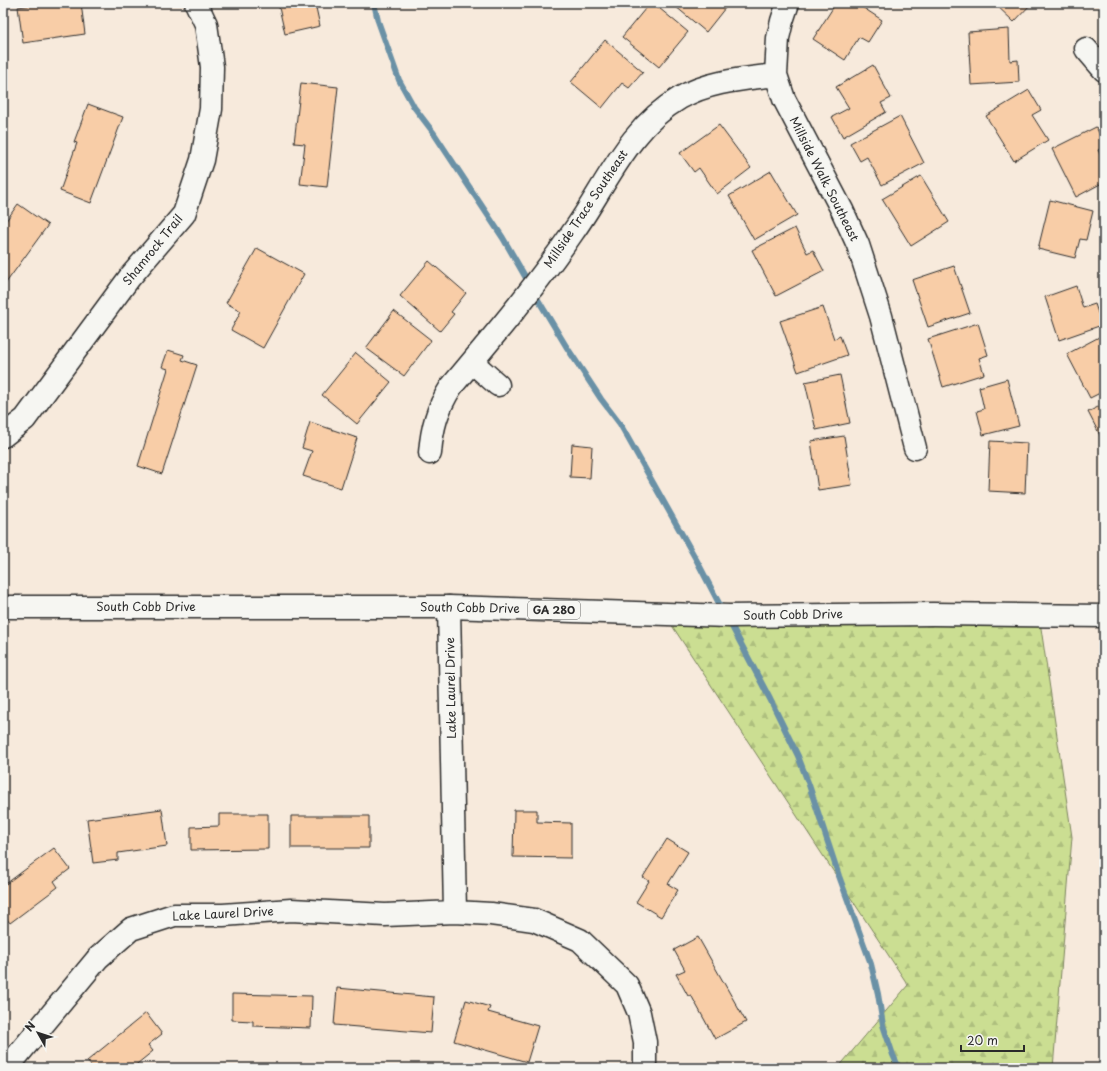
<svg xmlns="http://www.w3.org/2000/svg" width="1107" height="1071" font-family="'Playpen Sans',sans-serif">
<style>
.forest{fill:url(#forest-firs);stroke:#7b845e}
.lines{fill:none;stroke-linecap:round;stroke-linejoin:round}
.stream{stroke:#6b91a6;stroke-width:6}
.building{fill:#f8cda7;stroke:#2b2b2b}
.minor-casing{stroke:#2b2b2b;stroke-width:25}
.major-casing{stroke:#2b2b2b;stroke-width:25}
.minor{stroke:#f6f6f2;stroke-width:22}
.major{stroke:#f6f6f2;stroke-width:22}
.labels{text-anchor:middle;stroke-width:3.5;stroke-linejoin:round;paint-order:stroke}
.shield{fill:#f6f6f2;stroke:#686867;stroke-width:1}
.shield-label{font-size:11px;font-weight:bold;fill:#2b2b2b}
.street-label{font-size:12px;fill:#2b2b2b;stroke:#f6f6f2}
</style>
<defs>
<pattern id="forest-firs" width="22" height="20" patternUnits="userSpaceOnUse"><rect width="22" height="20" fill="#cbde92"/><path d="M5 1l3.5 6h-7zM16 11l3.5 6h-7z" fill="#aebf7e"/></pattern>
</defs>
<rect width="100%" height="100%" fill="#f7eadc"/>
<filter id="ink" filterUnits="userSpaceOnUse"><feTurbulence type="fractalNoise" baseFrequency=".025" numOctaves="2"/><feDisplacementMap in="SourceGraphic" scale="8" xChannelSelector="R" yChannelSelector="G"/><feConvolveMatrix kernelMatrix="1 2 1 2 8 2 1 2 1" color-interpolation-filters="sRGB"/></filter>
<g filter="url(#ink)">
<path class="forest" d="M1038,608L1072,837L1053,1068H838L908,985L667,618Z"/>
<g class="lines">
<path class="stream" d="M374,3L378,21L399,80L414,107L433,132L503,238L530,285
M534,293L566,346L601,399L620,424L697,561L723,611
M729,621L770,699L798,756L809,785L839,876L871,964L878,994L883,1025L893,1055L899,1068"/>
</g>
<path class="building" d="M48,3H81L85,34L23,43L18,7Z
M278,3H315L320,26L285,34Z
M650,3H653L688,32L659,67L622,37Z
M678,3H729L706,32L675,6Z
M836,3H856L882,20L868,42L859,37L845,60L813,39Z
M994,3H1032L1014,22Z
M1009,29L1010,61L1018,60L1019,82L971,85L968,32Z
M605,40L643,72L629,88L622,83L602,108L571,82Z
M873,65L891,98L881,103L886,112L843,137L832,117L849,108L836,87Z
M301,83L338,87L327,187L300,184L305,144L294,143Z
M1029,90L1041,110L1032,115L1048,140L1014,161L986,116Z
M88,104L123,117L91,203L60,191L77,143L74,142Z
M900,116L924,163L882,185L867,157L860,161L850,143Z
M719,125L751,168L717,194L699,168L694,172L680,153Z
M1096,127L1104,143V147L1098,150L1104,162V182L1076,197L1052,149Z
M771,171L797,215L754,240L729,196Z
M921,176L949,222L911,246L882,199Z
M1050,200L1093,211L1086,240L1080,239L1075,258L1038,249Z
M18,204L48,225L3,287V225Z
M795,228L807,253L813,250L824,271L776,296L752,250Z
M257,248L304,274L263,348L231,330L241,311L226,303Z
M429,261L466,293L451,312L454,314L440,331L400,296Z
M954,266L970,313L928,327L912,280Z
M1076,286L1083,308L1095,304L1102,325L1059,340L1045,297Z
M823,307L834,339L840,336L847,355L798,372L780,321Z
M394,311L431,340L404,376L366,348Z
M978,323L988,355L979,358L984,374L943,387L928,339Z
M1101,336L1104,343V391L1090,398L1067,354Z
M168,350L184,355L182,360L197,365L162,474L138,466L168,369L162,367Z
M356,353L391,382L357,424L322,395Z
M840,375L850,423L816,430L805,382Z
M1007,379L1019,426L983,435L977,411L984,409L979,387Z
M1104,404V443L1088,412Z
M310,422L357,438L341,488L303,476L312,451L302,448Z
M844,436L852,485L818,490L811,441Z
M990,441L1027,443L1025,493L988,491Z
M572,444L592,446L590,478L570,477Z
M162,809L167,846L118,853V860L93,863L87,819Z
M514,810H537V822L571,823V858L513,857Z
M219,814H268V849L191,850V827L219,826Z
M291,816H369V848H291Z
M667,839L688,852L668,884L678,890L661,917L636,902L649,881L643,877Z
M54,848L70,869L54,881L58,887L10,923L3,914V886Z
M698,937L746,1022L715,1039L691,995L688,996L676,974L685,970L674,950Z
M337,988L434,997L431,1033L334,1025Z
M232,994L312,996L311,1028L253,1026V1021L232,1020Z
M466,1000L490,1007L488,1012L538,1026L527,1062L454,1041Z
M146,1013L162,1034L148,1045L153,1051L132,1068H93L87,1061Z"/>
<g class="lines">
<defs>
<path id="minor" d="M788,3L782,21L778,38L776,75L784,99L842,210L858,245L881,316L915,448
M1086,49L1104,70
M472,362L498,385
M3,436L25,419L130,277L184,214L202,160L211,109L212,67L206,24L196,3
M430,453C432,428 437,409 451,387C493,337 536,286 573,232C606,186 628,128 680,98C709,81 744,79 776,75
M449,607L455,912
M7,1068L98,958L131,929L174,915H223L291,910L385,915L455,912L491,914L534,920L580,940L627,985L639,1013L645,1042V1068"/>
<path id="major" d="M3,607H449L729,616L933,614L1104,616"/>
</defs>
<use href="#minor" class="minor-casing"/>
<use href="#major" class="major-casing"/>
<use href="#minor" class="minor"/>
<use href="#major" class="major"/>
</g>
</g>
<g class="labels">
<rect class="shield" x="528" y="601" width="52" height="18" rx="3"/>
<g class="shield-label">
<text x="554" y="614">GA 280</text>
</g>
<g class="street-label">
<text transform="translate(824 179) rotate(63)" y="4">Millside Walk Southeast</text>
<text transform="translate(586 209) rotate(-56)" y="4">Millside Trace Southeast</text>
<text transform="translate(153 250) rotate(-51)" y="4">Shamrock Trail</text>
<text x="146" y="611">South Cobb Drive</text>
<text transform="translate(470 608) rotate(1)" y="4">South Cobb Drive</text>
<text transform="translate(793 615) rotate(-1)" y="4">South Cobb Drive</text>
<text transform="translate(451 688) rotate(-91)" y="4">Lake Laurel Drive</text>
<text transform="translate(223 914) rotate(-3)" y="4">Lake Laurel Drive</text>
</g>
</g>
<rect width="1107" height="1071" fill="none" stroke="#f6f6f2" stroke-width="16"/>
<rect x="8" y="8" width="1091" height="1055" fill="none" stroke="#2b2b2b" stroke-width="1.5" filter="url(#ink)"/>
<g transform="translate(38 1033) rotate(309)" stroke="#f6f6f2" stroke-width="3" paint-order="stroke">
<path d="M0-3L7 15L0 10L-7 15Z" fill="#2b2b2b"/>
<text y="-6" font-size="11" font-weight="bold" text-anchor="middle" fill="#2b2b2b">N</text>
</g>
<path d="M961 1045v6h63v-6" fill="none" stroke="#2b2b2b" stroke-width="2"/>
<text x="967" y="1045" font-size="12" fill="#2b2b2b" stroke="#f6f6f2" stroke-width="3" paint-order="stroke">20 m</text>
</svg>
